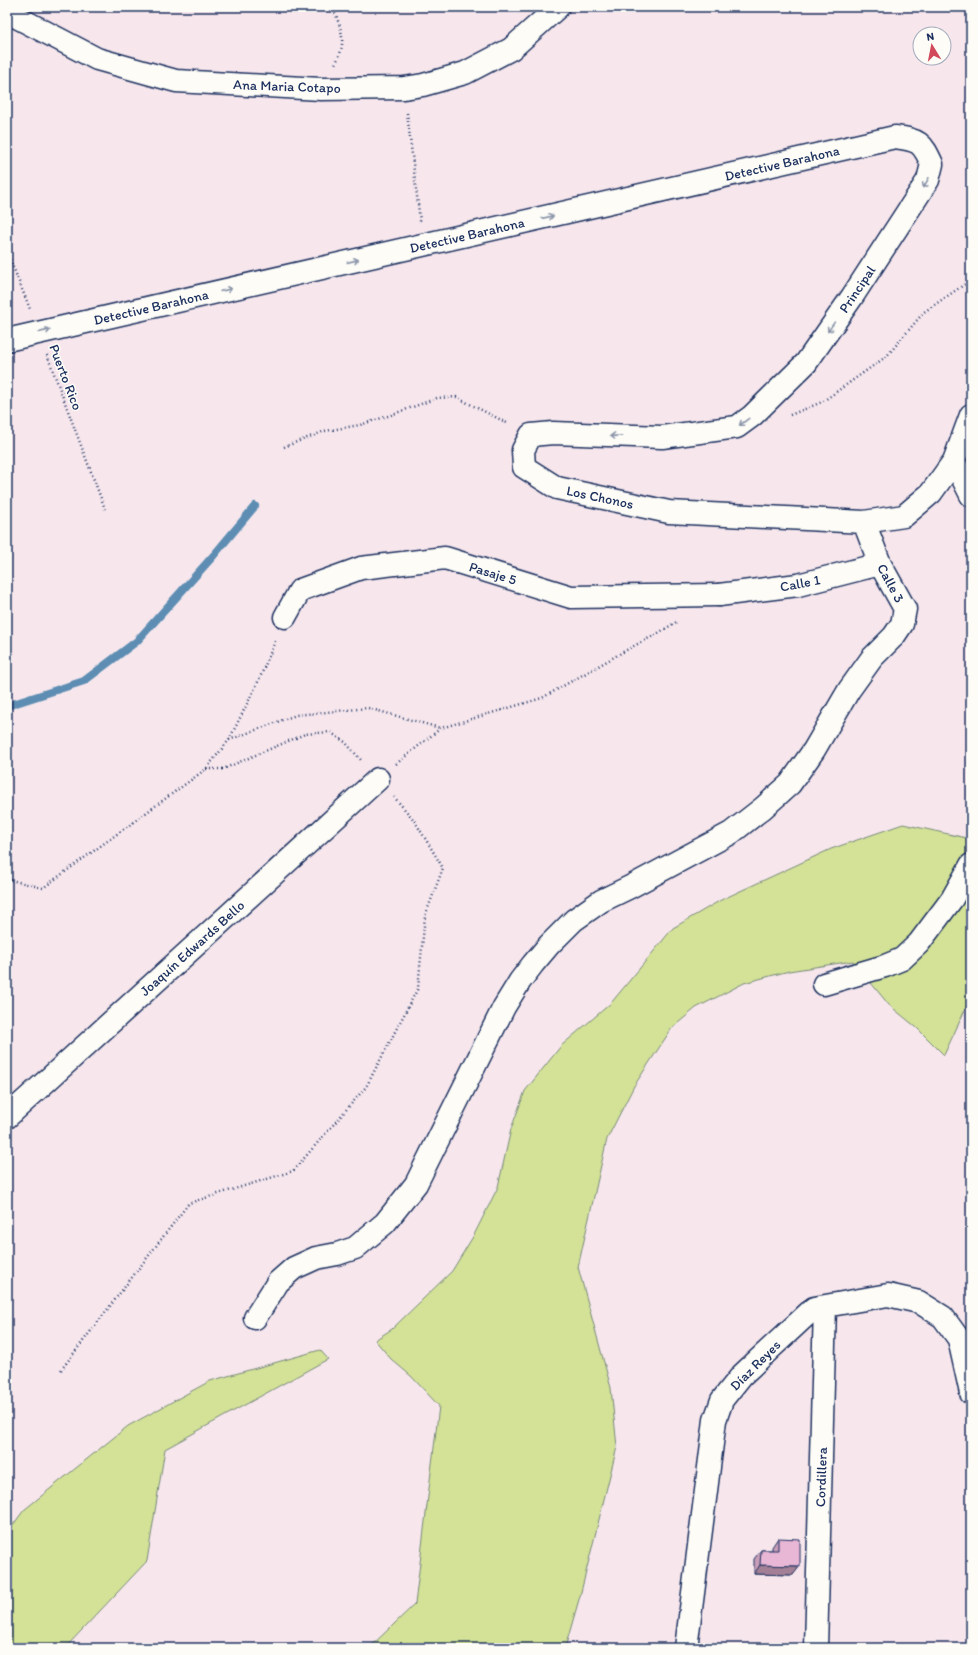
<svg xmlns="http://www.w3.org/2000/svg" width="978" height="1655" font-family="Itim,sans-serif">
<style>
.green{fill:#d3e296;stroke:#77887a}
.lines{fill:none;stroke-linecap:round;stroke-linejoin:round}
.stream{stroke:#5d8db2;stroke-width:8}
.pedestrian-casing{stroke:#1b2f5e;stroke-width:25}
.minor-casing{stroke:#1b2f5e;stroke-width:25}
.path{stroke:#1b2f5e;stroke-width:2.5;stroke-dasharray:1 3;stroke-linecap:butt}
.pedestrian{stroke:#fdfcf7;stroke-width:22}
.minor{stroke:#fdfcf7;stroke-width:22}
.wall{fill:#c89db8;stroke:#1b2f5e}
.shaded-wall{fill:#a38096;stroke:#1b2f5e}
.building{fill:#e9b7d6;stroke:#1b2f5e}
.oneway{stroke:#8c96aa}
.labels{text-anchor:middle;stroke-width:3;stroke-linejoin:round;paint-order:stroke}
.street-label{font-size:14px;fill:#1b2f5e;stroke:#fdfcf7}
</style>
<rect width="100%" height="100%" fill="#f7e7ed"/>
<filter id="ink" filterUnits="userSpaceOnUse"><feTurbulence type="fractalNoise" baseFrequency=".025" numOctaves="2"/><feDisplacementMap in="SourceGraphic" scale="8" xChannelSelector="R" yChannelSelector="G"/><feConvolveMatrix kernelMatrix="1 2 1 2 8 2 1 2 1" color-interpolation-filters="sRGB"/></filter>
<g filter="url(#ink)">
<path class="green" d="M903,824L971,839V997L944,1055L916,1027L889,1005L853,961L789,971L744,983L696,1008L672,1028L634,1086L607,1139L578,1267L611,1388L617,1447L580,1596L565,1648H369L415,1604L439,1406L411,1376L391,1359L375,1340L392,1329L452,1271L474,1235L498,1187L511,1129L525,1091L561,1046L611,1003L673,928L721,900L831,849Z
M320,1350L328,1359L165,1449L147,1561L65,1648H7V1533L24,1510L128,1426L210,1381Z"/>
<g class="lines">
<path class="stream" d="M7,706L84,681L137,641L214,555L255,506"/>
<defs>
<path id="pedestrian" d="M285,617L300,590L361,568L445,558L571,597L719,595"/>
<path id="minor" d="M7,12L97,59L176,81L321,89L404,88L423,85L465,73L511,49L558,7
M7,340L895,137C919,140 922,142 932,164L928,180L852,297L806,363L752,416L737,427L662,437L553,433L531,435L523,450L524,467L557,488L669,512L864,522L904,516L931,493L954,461L971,415
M954,461L971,495
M719,595L798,585L880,564
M824,984L885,966L902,959L919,943L952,899L971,865
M7,1117L378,779
M255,1318L278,1282L294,1268L316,1258L337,1254L355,1248L385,1223L416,1184L504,1007L520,981L533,964L549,945L574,920L601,901L630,887L731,833L763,808L790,784L814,750L849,690L872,658L894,636L902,624L905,609L880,564L864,522
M686,1648L715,1420L722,1400L742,1375L814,1308L888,1295L919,1302L943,1317L959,1339L971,1393
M816,1648L825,1306"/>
</defs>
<use href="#pedestrian" class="pedestrian-casing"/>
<use href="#minor" class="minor-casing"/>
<path class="path" d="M330,7C335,10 336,15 338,21C344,37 344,49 335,64
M407,113L420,221
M7,252L30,309
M47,355L105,509
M790,415L822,402L887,356L924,312L971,280
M284,447L325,431L360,425L391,415L437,398L456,397L509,424
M229,740L296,715L368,708L440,728
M396,764L441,728L542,698L630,648L655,635L678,621
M206,769H223L305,734L330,732L345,742L361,760
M7,879L43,888L206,769L229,740L259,680L276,639
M61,1370L189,1203L293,1171L366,1087L418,988L425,916L443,868L414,820L394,797"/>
<use href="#pedestrian" class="pedestrian"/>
<use href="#minor" class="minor"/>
</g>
<path class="wall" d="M778,1538L793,1575L754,1574V1559L761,1550H772V1547Z"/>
<path class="shaded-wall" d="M760,1565L800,1566L793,1575L754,1574Z"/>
<path class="building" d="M778,1538L800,1539V1566L760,1565L761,1550H778Z"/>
<defs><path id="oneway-shaft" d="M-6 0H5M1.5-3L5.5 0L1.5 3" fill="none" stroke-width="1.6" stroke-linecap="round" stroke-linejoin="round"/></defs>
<g class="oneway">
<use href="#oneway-shaft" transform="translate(926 183) rotate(119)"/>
<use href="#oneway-shaft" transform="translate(548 217) rotate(-13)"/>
<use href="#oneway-shaft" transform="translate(353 261) rotate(-13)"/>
<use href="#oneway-shaft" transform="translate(226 290) rotate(-13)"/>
<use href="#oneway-shaft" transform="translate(831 327) rotate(125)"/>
<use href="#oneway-shaft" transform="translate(45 331) rotate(-13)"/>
<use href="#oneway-shaft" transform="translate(744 422) rotate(143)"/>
<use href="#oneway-shaft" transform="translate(616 436) rotate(-178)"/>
</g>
</g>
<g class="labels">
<g class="street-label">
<text transform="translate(287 86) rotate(2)" y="5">Ana Maria Cotapo</text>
<text transform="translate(782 163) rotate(-13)" y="5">Detective Barahona</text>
<text transform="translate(467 235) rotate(-13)" y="5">Detective Barahona</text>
<text transform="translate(857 289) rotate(-56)" y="5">Principal</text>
<text transform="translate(151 307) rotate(-13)" y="5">Detective Barahona</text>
<text transform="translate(66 377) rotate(69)" y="5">Puerto Rico</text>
<text transform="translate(600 497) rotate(12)" y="5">Los Chonos</text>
<text transform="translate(493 573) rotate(17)" y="5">Pasaje 5</text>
<text transform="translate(800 583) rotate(-11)" y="5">Calle 1</text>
<text transform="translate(891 583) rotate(62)" y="5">Calle 3</text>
<text transform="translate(192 948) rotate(-42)" y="5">Joaquín Edwards Bello</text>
<text transform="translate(755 1365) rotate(-45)" y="5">Díaz Reyes</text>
<text transform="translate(821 1477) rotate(-88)" y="5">Cordillera</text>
</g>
</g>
<rect width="978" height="1655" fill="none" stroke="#fdfcf7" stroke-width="24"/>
<rect x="12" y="12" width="954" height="1631" fill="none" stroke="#1b2f5e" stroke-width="1.5" filter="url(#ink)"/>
<g transform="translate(932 46) rotate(350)"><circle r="19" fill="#fdfcf7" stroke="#a3aaba"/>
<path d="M0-3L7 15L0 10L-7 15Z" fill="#d1495b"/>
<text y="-6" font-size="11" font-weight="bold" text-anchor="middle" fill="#1b2f5e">N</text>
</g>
</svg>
